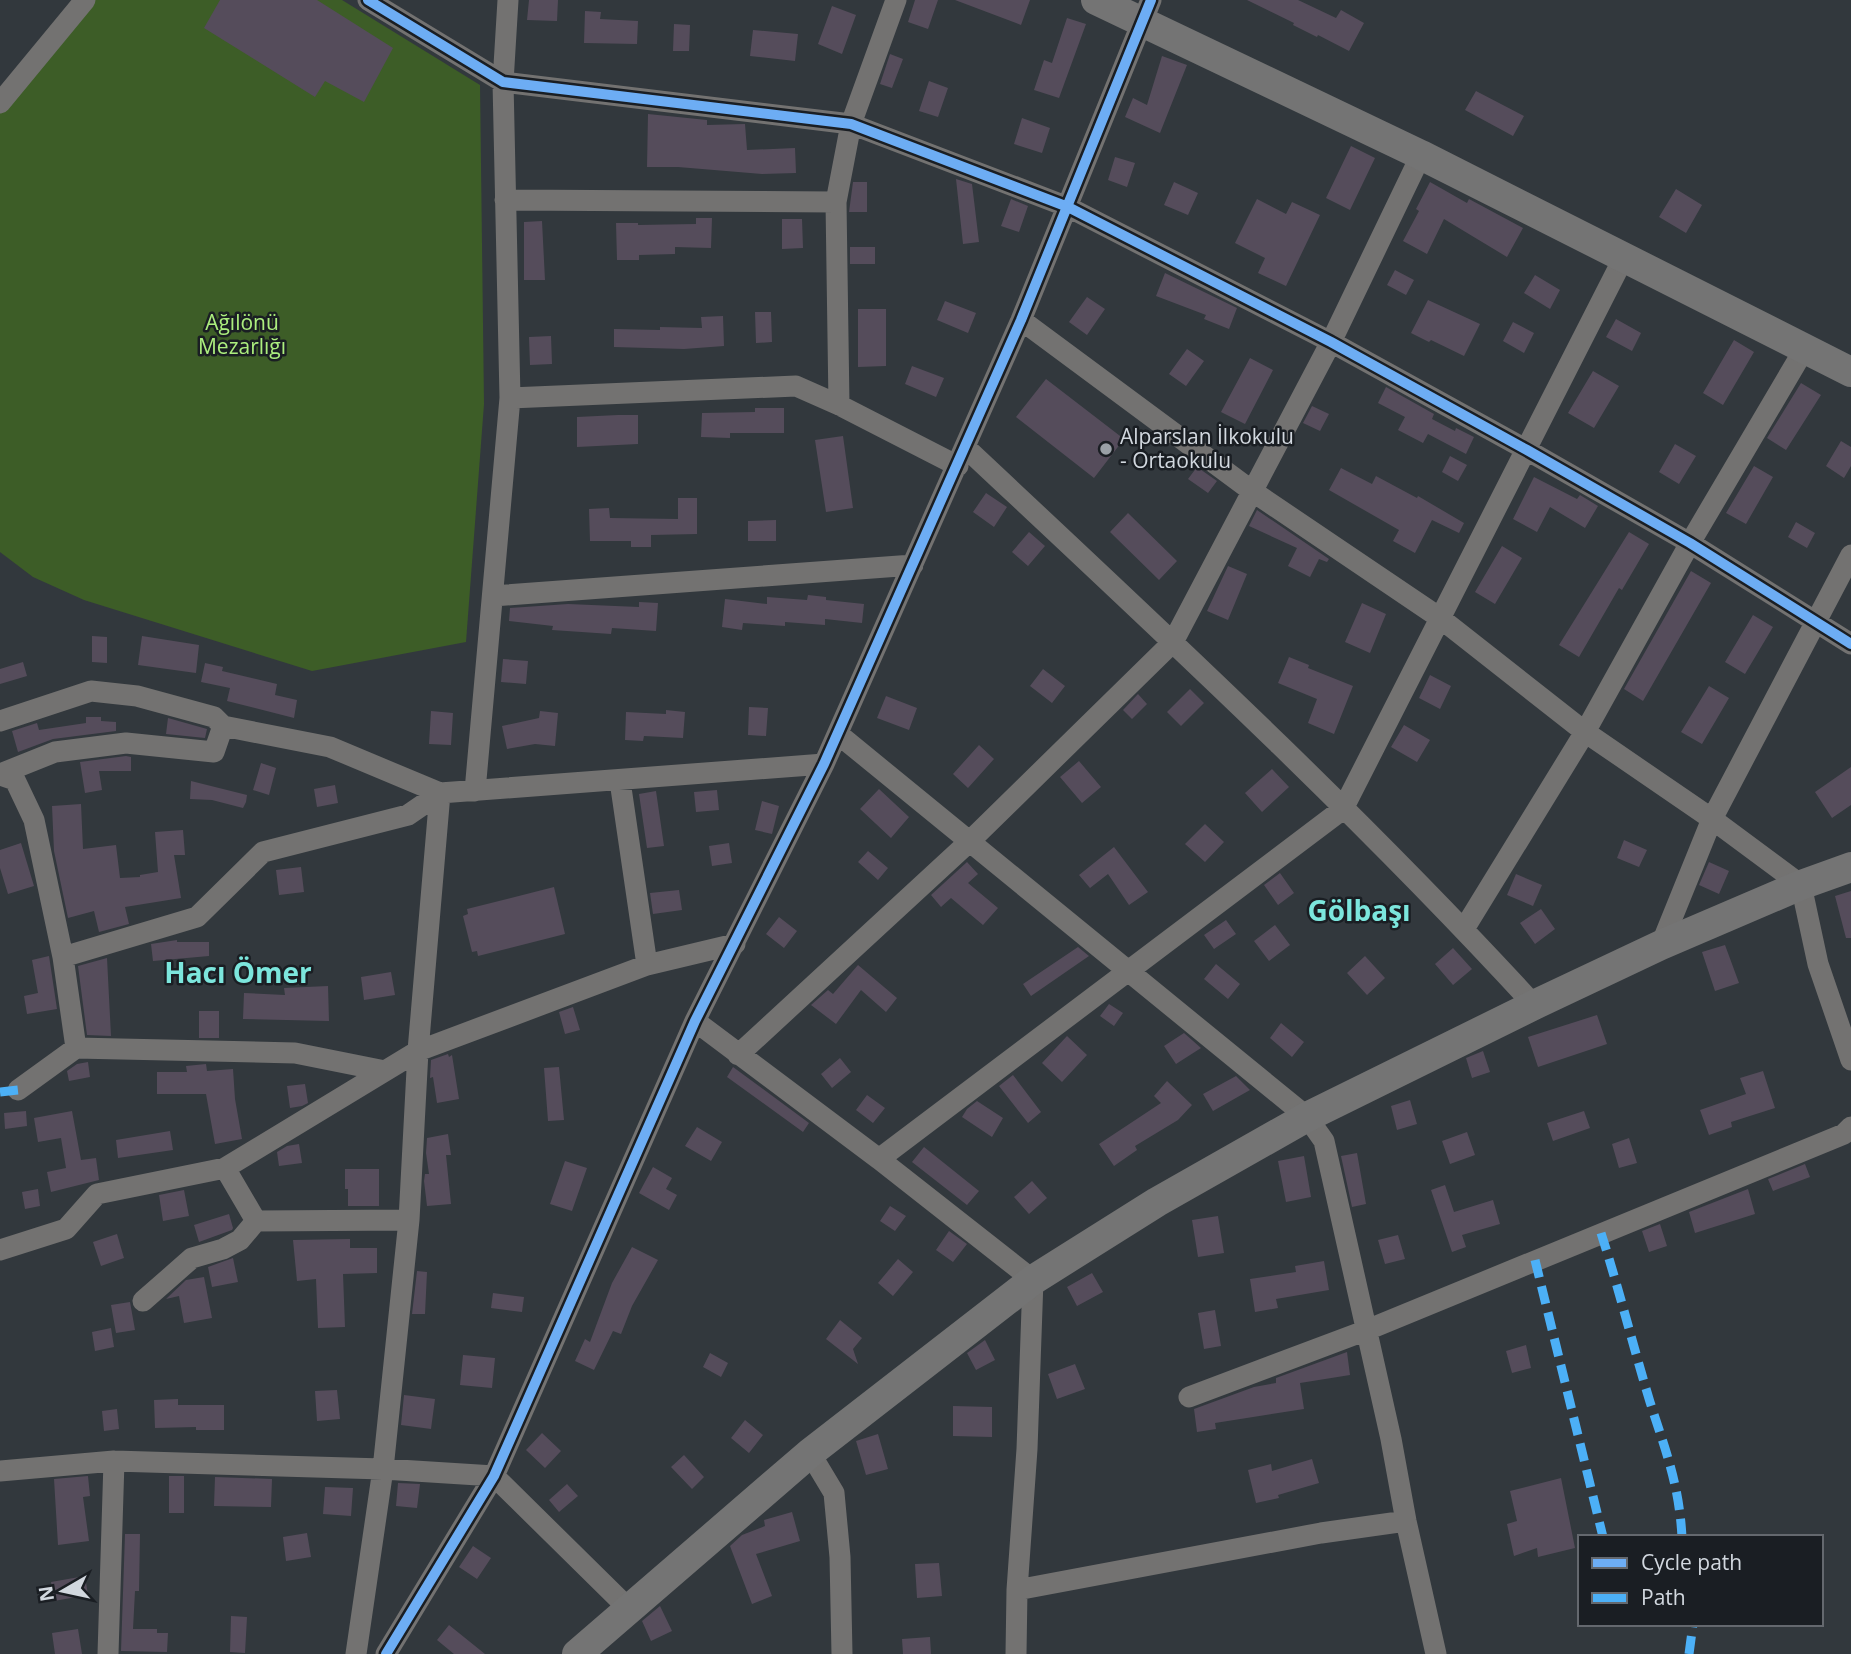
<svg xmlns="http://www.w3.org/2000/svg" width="1851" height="1654" font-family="'Open Sans',sans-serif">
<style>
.green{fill:#3d5d27}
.building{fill:#554c5b}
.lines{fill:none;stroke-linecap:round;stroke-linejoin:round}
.street{stroke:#737271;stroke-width:21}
.secondary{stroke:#747474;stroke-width:30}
.quiet{stroke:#4cb0f7;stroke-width:9;stroke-dasharray:18 9;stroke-linecap:butt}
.cycleway-casing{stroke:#1a1e23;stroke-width:15}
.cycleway{stroke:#6dadf4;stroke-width:10}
.poi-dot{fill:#9aa0a6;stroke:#1a1e23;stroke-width:2.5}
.labels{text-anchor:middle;stroke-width:5;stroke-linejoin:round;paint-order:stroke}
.park-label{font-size:21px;fill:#acee7e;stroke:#1a1e23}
.poi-label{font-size:21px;fill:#d2d8df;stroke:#1a1e23;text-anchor:start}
.district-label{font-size:28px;font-weight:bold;fill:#7ce6dd;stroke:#1a1e23}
</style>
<rect width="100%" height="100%" fill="#32383d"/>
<path class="green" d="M86,0H342L480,85L484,404L466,642L312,671L84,600L33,577L0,552V99Z"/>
<path class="building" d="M220,0H317L393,48L364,102L325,81L315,97L204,28Z
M529,0H558L557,21L527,20Z
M915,0H938L928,29L908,22Z
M955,0H1030L1021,25Z
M1247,0H1298L1336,18L1341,10L1364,23L1349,51L1318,35L1317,37L1293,25L1294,23Z
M832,6L856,15L842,54L818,44Z
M585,11L601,12L600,19L638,21L637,44L584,43Z
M1067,18L1086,24L1059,98L1034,90L1044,60L1052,63Z
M674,24L690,25L689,51H673Z
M753,30L798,34L795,61L750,56Z
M890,54L903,59L892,88L880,84Z
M1162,56L1187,65L1160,133L1125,117L1133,98L1147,105Z
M929,81L948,88L938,117L919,111Z
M1476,91L1524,116L1513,136L1465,110Z
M648,114L707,120V125L745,124L747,150L795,148L796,173L762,174L678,167H647Z
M1022,118L1050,128L1042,153L1014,144Z
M1351,146L1375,158L1350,210L1326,198Z
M1115,157L1135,163L1127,187L1108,180Z
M956,179L972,184L979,242L963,244Z
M853,182H867V212H849Z
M1174,182L1198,193L1188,215L1164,205Z
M1430,182L1467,203L1469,199L1523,228L1507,257L1444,219L1427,254L1403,241L1419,211L1416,209Z
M1676,189L1702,205L1686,233L1659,217Z
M1011,199L1028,206L1019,232L1001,226Z
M1257,199L1286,214L1292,202L1320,215L1286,286L1258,273L1265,258L1235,243Z
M696,218H712L711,248L675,247V254L639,255V260H617L616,223H638V225L696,224Z
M782,219H802L803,248L782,249Z
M542,221L545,280H524V222Z
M850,247H875V264H850Z
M1395,270L1414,280L1406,295L1387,285Z
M1165,273L1237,308L1229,329L1204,319L1206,315L1156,296Z
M1535,275L1560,290L1550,309L1524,293Z
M1087,297L1105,309L1087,335L1069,322Z
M1428,300L1480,324L1464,356L1431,340L1429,342L1411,333Z
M945,301L976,313L968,333L937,320Z
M858,309H886V366L858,367Z
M755,312H771L772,342L756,343Z
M723,316L724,346L684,349L614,347V329L660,330V327L702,328L701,317Z
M1616,319L1641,333L1632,351L1606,337Z
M1513,322L1534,333L1524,353L1503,341Z
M551,336L552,364L530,365L529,337Z
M1734,340L1754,352L1723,405L1703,393Z
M1187,349L1204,361L1186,386L1169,374Z
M1250,358L1273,370L1245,424L1221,412Z
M912,366L944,378L936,397L905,384Z
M1593,371L1619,386L1594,428L1568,413Z
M1046,379L1124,439L1094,478L1016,417Z
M1801,383L1821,395L1786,450L1767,438Z
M1386,387L1434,414L1432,419L1455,431L1456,428L1474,437L1466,454L1428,434L1423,443L1398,430L1405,417L1378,403Z
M1312,406L1329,414L1320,431L1303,423Z
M755,408H784V433H730V438L701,437L702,413L755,412Z
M618,415H638V444L577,447V417Z
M843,436L853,508L826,512L815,440Z
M1841,441L1851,447V466L1844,478L1826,466Z
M1675,444L1696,456L1679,484L1659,472Z
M1450,456L1467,465L1458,481L1442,472Z
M1754,466L1773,477L1746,524L1726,513Z
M1197,467L1217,481L1208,493L1188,479Z
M1341,468L1372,484L1376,476L1417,498L1418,496L1464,523L1459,533L1432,520L1415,553L1393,541L1399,530L1329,490Z
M1534,477L1577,499L1580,495L1598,506L1585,528L1550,507L1537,532L1513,519Z
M986,493L1007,507L994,527L973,512Z
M678,498H697V534L651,535V547H631V541H590L589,509L609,508L610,518L678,519Z
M1257,510L1329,559L1327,562L1319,559L1310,577L1288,566L1297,548L1249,526Z
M1128,513L1177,561L1159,580L1110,532Z
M776,520V541H748V521Z
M1796,522L1815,533L1807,548L1788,537Z
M1029,532L1045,546L1028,566L1012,552Z
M1629,532L1649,544L1622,590L1619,588L1579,657L1559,645Z
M1502,546L1522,558L1495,604L1475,592Z
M1228,566L1247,574L1228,620L1207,611Z
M1691,571L1711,583L1643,701L1624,689Z
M808,595L826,597V600L864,604L862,623L825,619V625L785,622V626L743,623L742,630L722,627L725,599L767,604V597L807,600Z
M639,602L658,603L656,631L612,628L611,634L552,630L553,626L509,621L510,608L568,604L639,607Z
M1362,603L1386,614L1370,653L1345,642Z
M1753,615L1773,627L1745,674L1725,662Z
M92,636L107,637V663L92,662Z
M142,636L199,645L196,673L138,665Z
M1289,657L1309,665L1308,668L1353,686L1334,734L1308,723L1317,699L1278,683Z
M503,659L528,661L526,684L501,682Z
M23,662L27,676L0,684V669Z
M205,663L223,667L222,671L277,684L275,695L297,700L294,718L227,701L230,688L201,682Z
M1043,669L1065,686L1052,703L1030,686Z
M1430,675L1451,686L1440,709L1419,698Z
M1709,686L1729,698L1702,744L1681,732Z
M1190,689L1204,703L1181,726L1167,712Z
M1138,694L1147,704L1132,719L1123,710Z
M886,696L917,708L909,730L877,718Z
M749,707L768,708L766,736L748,735Z
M666,710L685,712L683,738L644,736L643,741L625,740L626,712L666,714Z
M431,711L453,713L451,745L429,744Z
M540,711L558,713L555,746L535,744L507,749L502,726L539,718Z
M86,717H101V721L116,722V731L53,739L18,752L12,731L37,723L39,730L86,723Z
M168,718L207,729L205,738L166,734Z
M1404,725L1430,740L1417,762L1391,747Z
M979,745L994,759L968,788L953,774Z
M126,756L131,757V771H99L102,790L85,793L80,762Z
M1079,761L1101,787L1082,803L1060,777Z
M261,763L276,768L269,795L253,790Z
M1851,767V805L1832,818L1815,792Z
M1272,769L1289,787L1262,812L1245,793Z
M191,781L247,795L246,802L243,808L212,800L190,799Z
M335,785L338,803L317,807L314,789Z
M879,789L909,817L891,838L860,809Z
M717,790L719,810L696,812L694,792Z
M656,791L664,846L647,848L639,794Z
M762,801L779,806L772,834L755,830Z
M81,804L83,849L116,845L120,878L140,877V875L158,872L155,832L183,830L185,855H174L181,898L125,907L129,924L99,932L94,911L68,918L54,851L52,806Z
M1205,824L1224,842L1205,862L1185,844Z
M1624,840L1647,850L1639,867L1617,858Z
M21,843L34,886L8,894L0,868V850Z
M729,843L732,863L712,866L709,846Z
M1114,847L1148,892L1129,905L1108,874L1090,888L1079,875Z
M868,851L888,868L878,880L858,862Z
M967,862L978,874L968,883L998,908L983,925L951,898L941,907L931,895Z
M1709,862L1729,871L1719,894L1699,885Z
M301,867L304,892L279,895L276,870Z
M1280,873L1294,893L1278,905L1264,885Z
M1516,874L1542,885L1533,906L1507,895Z
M554,887L565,934L478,956L477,951L472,952L463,916L468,914L467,909Z
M679,890L682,910L653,914L650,893Z
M1851,891V938H1846L1835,896Z
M1541,909L1555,929L1535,944L1520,923Z
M779,917L797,931L784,948L766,934Z
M1226,920L1236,934L1214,949L1204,935Z
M1275,925L1290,945L1269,961L1254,941Z
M177,940V942H209V956L153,961L151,944Z
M1725,945L1739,983L1715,991L1702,952Z
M1078,947L1089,956L1031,996L1023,984Z
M1453,948L1472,969L1453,985L1435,964Z
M49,956L57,1009L27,1014L24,996L38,993L32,960Z
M1365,956L1385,978L1367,995L1347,973Z
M107,958L111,1036L87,1035L78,966Z
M1216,964L1240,984L1228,999L1204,979Z
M858,965L897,998L886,1012L861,990L836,1024L811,1005L828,990L833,994Z
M391,972L395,995L364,1000L361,977Z
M328,986L329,1021L243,1019L244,993L285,995L284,988Z
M1109,1004L1123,1013L1114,1026L1100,1016Z
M573,1007L580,1030L565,1034L559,1012Z
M199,1011H219V1038H199Z
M1597,1015L1607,1044L1538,1067L1528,1037Z
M1281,1023L1304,1042L1292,1057L1270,1038Z
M1184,1033L1201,1048L1176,1064L1164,1046Z
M1067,1036L1087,1055L1062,1082L1042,1063Z
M1483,1051L1490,1072L1472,1078L1466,1058Z
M448,1054L449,1057L452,1055L459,1099L437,1103L433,1077L430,1078L431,1060Z
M840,1058L851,1072L832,1088L821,1074Z
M88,1062L90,1077L69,1081L67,1071L77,1064Z
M206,1064L207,1071L233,1069L235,1099L242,1139L215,1144L206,1094H157V1072H187L186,1066Z
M559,1067L564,1120L548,1121L544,1068Z
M733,1067L809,1123L803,1132L727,1077Z
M1763,1071L1775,1108L1731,1122L1732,1127L1709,1135L1700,1110L1746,1094L1740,1078Z
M1013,1075L1041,1112L1028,1123L999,1086Z
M1236,1076L1250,1090L1213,1111L1203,1094Z
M1167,1081L1192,1105L1178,1120L1135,1146L1137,1150L1114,1166L1099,1144L1161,1103L1154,1096Z
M305,1084L308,1103L302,1106L290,1108L287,1086Z
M867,1095L885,1108L873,1123L856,1110Z
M1410,1100L1417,1124L1397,1130L1391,1106Z
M977,1101L1003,1118L992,1137L962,1117L967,1109Z
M26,1111L27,1126L5,1129L4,1113Z
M72,1111L81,1160L96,1158L99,1180L51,1192L47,1172L66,1168L61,1138L38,1142L34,1118Z
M1584,1111L1590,1128L1553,1141L1547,1123Z
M697,1127L722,1142L711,1161L685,1146Z
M170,1131L173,1150L118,1158L116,1140Z
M1467,1132L1475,1155L1450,1164L1442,1141Z
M448,1134L451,1155H446L451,1204L427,1206L424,1181L425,1174H429L426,1153L427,1138Z
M1629,1138L1637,1163L1619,1168L1612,1144Z
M299,1144L302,1163L279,1166L277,1152L287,1146Z
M924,1147L979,1191L967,1205L912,1162Z
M1357,1153L1366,1204L1352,1207L1341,1156Z
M1304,1156L1311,1197L1286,1202L1278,1161Z
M565,1161L587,1168L572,1211L550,1204Z
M1805,1164L1810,1177L1773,1191L1768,1179Z
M653,1167L672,1178L666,1189L677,1195L669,1210L639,1193Z
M345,1169H379V1206H348V1189H345Z
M1032,1181L1047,1198L1029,1214L1014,1197Z
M1445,1185L1454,1212L1493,1200L1500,1224L1462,1235L1466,1247L1452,1252L1431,1190Z
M38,1189L40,1206L25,1209L22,1192Z
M1748,1189L1755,1214L1695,1233L1689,1212Z
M184,1190L189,1216L163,1221L159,1195Z
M890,1206L906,1216L895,1231L880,1221Z
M229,1214L233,1228L232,1230L199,1242L194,1225Z
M1218,1216L1224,1253L1198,1257L1192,1220Z
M1660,1224L1667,1246L1649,1252L1642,1231Z
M949,1231L967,1244L953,1262L936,1250Z
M117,1234L124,1258L101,1266L93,1242Z
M1398,1235L1405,1259L1385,1264L1378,1240Z
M350,1239V1248H377V1273L343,1274L345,1327L318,1328L316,1279L297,1281L293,1240Z
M632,1247L658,1260L632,1306L621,1334L613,1331L594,1370L575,1361L585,1339L590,1342L612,1283Z
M233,1258L238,1282L212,1287L208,1267Z
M898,1259L913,1272L893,1296L878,1283Z
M1324,1261L1329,1290L1276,1299L1278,1308L1255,1312L1250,1279L1296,1272L1295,1266Z
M417,1271L427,1272L425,1314H412Z
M1092,1273L1103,1292L1077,1306L1067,1287Z
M204,1277L212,1318L184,1323L179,1296L166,1299L186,1280Z
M493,1293L524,1297L522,1312L491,1308Z
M130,1302L135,1330L116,1333L111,1305Z
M1215,1310L1221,1346L1204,1349L1198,1313Z
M840,1320L862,1338L853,1349L858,1364L826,1339Z
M111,1328L114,1347L95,1351L92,1332Z
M985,1340L995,1360L976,1370L967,1353Z
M1526,1345L1531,1368L1512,1373L1506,1351Z
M1347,1352L1350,1375L1300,1383L1304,1409L1215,1423L1216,1429L1197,1432L1194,1409L1254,1387L1276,1383V1378Z
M710,1353L728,1363L721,1377L703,1367Z
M463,1355L495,1358L492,1388L460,1385Z
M1075,1364L1085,1389L1057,1399L1048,1374Z
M337,1390L340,1419L317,1421L315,1391Z
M404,1395L435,1399L431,1429L401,1425Z
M178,1399V1405H224V1430H196V1427L155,1428L154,1400Z
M953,1406L992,1407V1437L953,1436Z
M117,1409L119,1429L104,1431L102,1411Z
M745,1420L763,1435L749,1453L731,1438Z
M542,1433L561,1451L545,1468L526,1450Z
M878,1434L888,1469L866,1475L856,1441Z
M684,1455L704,1477L692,1489L671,1467Z
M1312,1459L1319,1483L1278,1495L1279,1498L1256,1503L1248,1470L1271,1464L1272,1471Z
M88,1476L90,1496L83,1497L89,1541L58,1545L54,1479Z
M169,1476H184V1513H169Z
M215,1477L272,1479L271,1507L214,1506Z
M1561,1478L1575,1548L1538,1557L1537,1548L1514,1556L1507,1524L1517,1521L1510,1491Z
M398,1483L420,1484L417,1508L396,1506Z
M567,1484L578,1496L559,1512L549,1500Z
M325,1487L353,1488L351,1516L323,1514Z
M792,1512L800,1541L756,1554L772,1596L752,1604L730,1546L742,1535L765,1526L764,1520Z
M307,1533L311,1557L286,1561L283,1537Z
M125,1534H140L139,1591H135L133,1629H157V1633H168L167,1652L121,1651Z
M473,1546L491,1558L477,1579L459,1567Z
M939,1563L942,1596L917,1598L915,1564Z
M85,1576L88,1595L54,1601L51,1582Z
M660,1606L672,1631L651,1641L642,1621Z
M231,1616L247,1617L245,1653L230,1652Z
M449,1625L485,1654H454L437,1640Z
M78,1629L82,1654H55L52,1633Z
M930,1637L931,1654H903L902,1639Z"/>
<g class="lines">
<path class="street" d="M368,0L503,82L851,124L1068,207L1331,342L1527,450L1690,543L1851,644
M0,103L85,0
M505,200L836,202
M1021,320L1252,491L1440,618L1585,732L1712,819L1801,885L1818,964L1851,1060
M510,398L796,386L839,405L958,466
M839,405L836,202L851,124L896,0
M966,448C1159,629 1355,810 1534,1005
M493,596L913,565
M0,721L91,691L137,696L214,717L223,726L330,747L440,793L824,764
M838,734L1307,1117L1324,1141L1391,1439L1406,1521L1436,1654
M0,774L55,752L126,743L214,752L223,726
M0,775L15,780L34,820L63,957L76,1048
M620,781L647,965
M475,791L510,398L503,82L508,0
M1464,929L1585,732L1690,543L1805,348
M1661,945L1712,819L1851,555
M63,957L197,917L263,852L408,815L440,793
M695,1021L879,1159L1033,1280L1027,1449L1017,1590L1016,1654
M738,1055L969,842L1173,642L1331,342L1421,155
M18,1090L76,1048L295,1053L385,1071
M879,1159L1343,809L1624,257
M225,1168L256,1221L409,1220
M0,1250L66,1229L97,1194L225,1168L418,1051L647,965L735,944
M143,1301L192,1258L223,1249L240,1240L256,1221
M1189,1397L1367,1330L1844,1134L1851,1127
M810,1453L834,1493L840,1557L842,1654
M0,1471L114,1461L383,1469L494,1476L629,1609
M1017,1590L1321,1533L1406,1521
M108,1654L114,1461
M356,1654L383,1469L409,1220L418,1051L440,793
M386,1654L494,1476L695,1021L824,764L1021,320L1151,0"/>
<path class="secondary" d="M1096,0L1421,155L1851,372
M577,1654L810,1453L1033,1280L1157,1202L1307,1117L1534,1005L1661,945L1801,885L1851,867"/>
<path class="quiet" d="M0,1092L18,1090
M1601,1233C1619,1289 1633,1346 1650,1402C1666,1452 1679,1484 1682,1537
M1535,1260L1603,1537
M1689,1654L1693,1624"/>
<defs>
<path id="cycleway" d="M368,0L503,82L851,124L1068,207L1331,342L1527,450L1690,543L1851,644
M386,1654L494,1476L695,1021L824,764L1021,320L1151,0"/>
</defs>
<use href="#cycleway" class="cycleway-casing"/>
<use href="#cycleway" class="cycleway"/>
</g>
<circle class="poi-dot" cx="1106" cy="449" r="7"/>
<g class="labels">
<g class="park-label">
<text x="242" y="330">Ağılönü<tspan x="242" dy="24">Mezarlığı</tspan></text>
</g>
<g class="poi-label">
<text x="1120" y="444">Alparslan İlkokulu<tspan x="1120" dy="24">- Ortaokulu</tspan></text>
</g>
<g class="district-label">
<text x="1359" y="921">Gölbaşı</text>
<text x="238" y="983">Hacı Ömer</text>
</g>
</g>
<rect x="1578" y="1535" width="245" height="91" fill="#1a1e23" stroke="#64686e" stroke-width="2"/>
<rect x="1592" y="1558" width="35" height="10" fill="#6dadf4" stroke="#64686e" stroke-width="2"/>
<text x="1641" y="1570" font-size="21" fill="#d2d8df">Cycle path</text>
<rect x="1592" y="1593" width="35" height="10" fill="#4cb0f7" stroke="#64686e" stroke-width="2"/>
<text x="1641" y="1605" font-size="21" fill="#d2d8df">Path</text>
<g transform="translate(63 1591) rotate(261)" stroke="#1a1e23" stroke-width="5" paint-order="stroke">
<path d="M0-5L12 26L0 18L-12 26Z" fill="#d2d8df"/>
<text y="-10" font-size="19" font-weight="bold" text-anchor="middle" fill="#d2d8df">N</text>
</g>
</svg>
